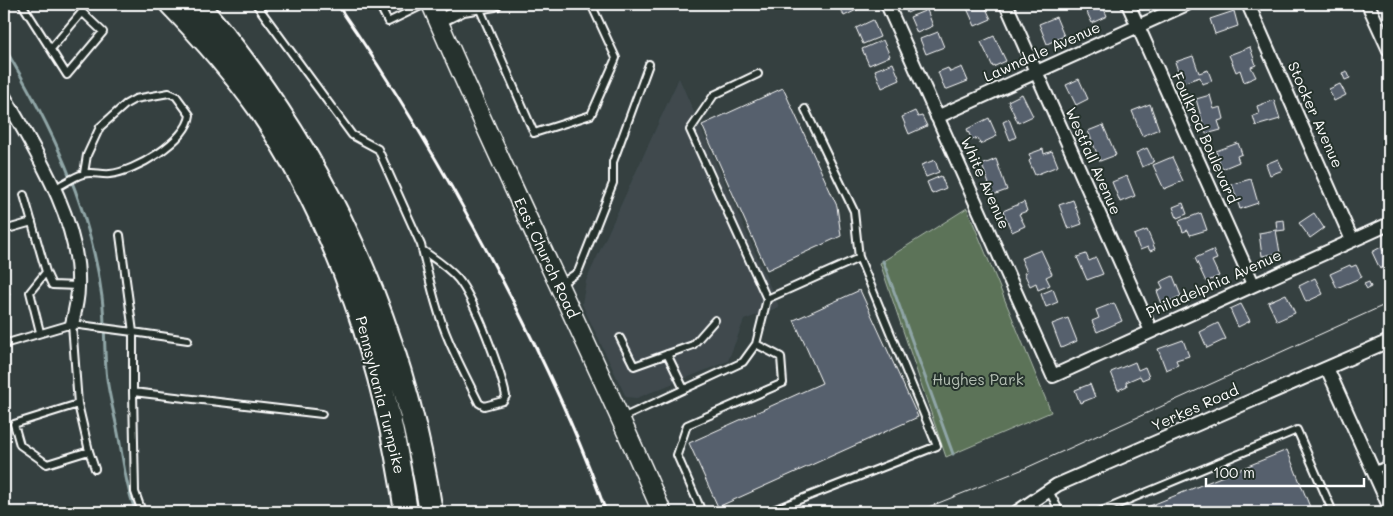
<svg xmlns="http://www.w3.org/2000/svg" width="1393" height="516" font-family="Mali,sans-serif">
<style>
.built{fill:#3f4a4e}
.green{fill:#5b7359;stroke:#adb9ac}
.lines{fill:none;stroke-linecap:round;stroke-linejoin:round}
.stream{stroke:#90a6a7;stroke-width:3}
.building{fill:#57606d;stroke:#fff}
.lane-casing{stroke:#fff;stroke-width:10}
.street-casing{stroke:#fff;stroke-width:16}
.secondary-casing{stroke:#fff;stroke-width:21}
.highway-casing{stroke:#fff;stroke-width:26}
.lane{stroke:#26332d;stroke-width:6}
.street{stroke:#26332d;stroke-width:12}
.secondary{stroke:#26332d;stroke-width:18}
.highway{stroke:#26332d;stroke-width:22}
.tram{stroke:#fff;stroke-width:1}
.rail{stroke:#fff;stroke-width:3}
.labels{text-anchor:middle;stroke-width:4;stroke-linejoin:round;paint-order:stroke}
.street-label{font-size:15px;fill:#fff;stroke:#26332d}
.park-label{font-size:15px;fill:#b5c0b4;stroke:#26332d}
</style>
<rect width="100%" height="100%" fill="#354040"/>
<filter id="ink" filterUnits="userSpaceOnUse"><feTurbulence type="fractalNoise" baseFrequency=".02" numOctaves="2"/><feDisplacementMap in="SourceGraphic" scale="10" xChannelSelector="R" yChannelSelector="G"/><feConvolveMatrix kernelMatrix="1 2 1 2 8 2 1 2 1" color-interpolation-filters="sRGB"/></filter>
<g filter="url(#ink)">
<path class="built" d="M679,78L779,307L744,320L728,361L637,398L626,397L582,304L586,281Z"/>
<path class="green" d="M967,208L1051,412L946,457L880,263Z"/>
<g class="lines">
<path class="stream" d="M4,47C49,122 91,207 102,297C105,320 104,345 106,369C107,388 113,408 117,428C123,456 125,485 136,512
M883,261L953,454"/>
</g>
<path class="building" d="M839,4H861L863,7L844,16Z
M903,4H924L925,5L907,13Z
M965,4H984L991,19L975,26Z
M1083,4H1102L1107,16L1092,23Z
M1140,4H1158L1142,10Z
M927,10L933,26L917,33L910,17Z
M1234,11L1238,26L1215,34L1210,19Z
M1056,17L1064,36L1047,44L1039,24Z
M873,20L880,37L863,44L856,28Z
M938,32L944,47L926,54L920,39Z
M994,36L1006,61L993,67L981,42Z
M883,40L890,56L869,65L862,49Z
M1250,47L1256,65L1251,67L1256,77L1244,82L1240,70L1236,72L1229,55Z
M1193,56L1199,73L1208,70L1212,81L1202,84L1200,77L1182,83L1175,62Z
M893,63L900,80L882,88L875,70Z
M962,67L968,81L945,90L938,72L948,68L950,72Z
M1347,71L1350,78L1345,80L1342,73Z
M1079,79L1088,99L1076,105L1066,85Z
M1340,84L1346,95L1334,101L1329,89Z
M783,88L837,206L841,236L767,270L702,125Z
M1022,94L1033,116L1018,123L1008,101Z
M1210,95L1214,109L1221,107L1224,119L1218,121L1221,130L1206,134L1196,99Z
M1274,100L1280,119L1256,126L1253,116L1259,114L1257,106Z
M1150,104L1159,129L1142,136L1132,111Z
M915,111L918,117L922,116L927,126L909,134L902,117Z
M989,118L997,136L980,144L978,138L972,140L967,129Z
M1009,119L1016,137L1010,140L1003,122Z
M1103,125L1116,155L1100,161L1088,131Z
M1238,143L1242,154L1237,156L1239,162L1222,169L1216,151Z
M1147,148L1154,162L1142,167L1136,153Z
M1043,149L1044,154L1052,151L1058,166L1035,175L1029,161L1031,159L1029,154Z
M1172,157L1183,181L1164,189L1153,165Z
M996,159L1007,190L993,195L982,165Z
M1278,159L1283,170L1270,175L1266,164Z
M935,160L939,172L926,177L921,165Z
M941,176L946,188L932,194L927,182Z
M1127,176L1135,196L1120,202L1112,182Z
M1251,179L1258,203L1240,209L1232,184Z
M4,187L10,207L4,209Z
M1073,200L1082,224L1068,229L1059,205Z
M1024,202L1027,211L1019,214L1025,226L1012,232L1003,211Z
M1183,203L1187,214L1177,218L1173,207Z
M1201,213L1207,230L1190,235L1188,230L1183,232L1179,221Z
M1314,213L1324,228L1310,238L1299,223Z
M1284,220L1285,230L1277,231L1276,221Z
M1147,230L1155,249L1150,251L1148,247L1140,250L1134,235Z
M1276,230L1280,253L1262,256L1259,233Z
M1381,247L1383,251L1389,248V264L1380,269L1372,252Z
M1041,250L1052,274L1046,277L1050,285L1038,290L1036,283L1030,286L1024,273L1027,272L1021,258Z
M1213,250L1217,259L1212,261L1219,276L1206,282L1195,258Z
M1086,254L1089,261L1096,258L1103,274L1087,280L1077,257Z
M1350,265L1351,267L1356,265L1362,277L1337,288L1330,274Z
M4,274L10,295L4,296Z
M1173,276L1181,296L1162,304L1157,291L1163,288L1160,282Z
M1315,278L1323,294L1306,302L1299,286Z
M1369,282L1371,287L1367,289L1364,284Z
M1053,289L1058,302L1046,307L1041,294Z
M860,290L918,417L718,507L689,443L822,383L794,320Z
M1286,294L1295,313L1277,321L1268,302Z
M1114,303L1122,321L1097,332L1092,321L1099,318L1096,310Z
M1241,304L1250,321L1238,327L1230,309Z
M1068,318L1077,341L1061,348L1052,324Z
M1218,323L1226,339L1207,348L1200,332Z
M1183,340L1189,356L1176,360L1178,365L1166,370L1158,349Z
M1135,362L1138,370L1145,367L1149,377L1142,380L1140,376L1126,382L1127,386L1118,390L1111,372Z
M1090,384L1095,397L1080,403L1075,390Z
M1287,450L1312,512H1135Z"/>
<g class="lines">
<defs>
<path id="lane" d="M22,4L67,75L103,32L82,12L51,49
M256,4L352,135L378,149L421,245C429,277 436,311 449,341C458,362 469,383 479,403L484,406L503,401L506,396C500,368 475,300 458,279C448,267 435,259 422,250
M379,4L388,22L425,4
M478,5L534,133L591,115L616,58L591,4
M758,74L714,95L690,130L767,299L859,258L854,211L805,109
M4,118L14,113
M55,188C64,184 73,177 83,174C91,171 101,175 110,174C134,172 187,141 190,115L176,96L169,93L135,99L126,104L100,127L87,155L84,173
M24,195L46,272L52,285L78,286
M4,230L32,222
M120,235L133,332L188,340
M559,285L578,272L613,183V162L649,64
M72,324L78,404L89,451
M40,332L30,292L46,272
M620,338L634,366L693,345L715,320
M4,344L72,324L133,332V392L322,414
M667,354L684,389
M133,392L135,492L142,512
M78,404L14,424L20,445L47,464L89,451L95,469
M622,418L743,362L756,344L767,299
M1373,471L1389,464
M1049,491L1060,512
M702,512L677,455L687,425L783,383L781,357L756,344
M768,512L937,446L859,257
M1099,512L1297,430L1333,512"/>
<path id="street" d="M887,4L1053,376L1389,224
M1006,4L1151,331
M1128,4L1253,284
M1248,4L1352,240
M1368,4L1389,50
M439,21L463,9L495,4
M4,96C35,150 81,222 78,287C78,299 75,312 72,324
M937,117L1187,4
M1327,368L1389,506
M1017,512L1057,485L1389,341"/>
<path id="secondary" d="M431,4C504,175 588,341 662,512"/>
<path id="highway" d="M171,4C202,36 233,71 259,108C340,227 386,370 406,512
M196,4C221,30 243,60 264,90C352,216 408,360 431,512"/>
</defs>
<use href="#lane" class="lane-casing"/>
<use href="#street" class="street-casing"/>
<use href="#secondary" class="secondary-casing"/>
<use href="#highway" class="highway-casing"/>
<use href="#lane" class="lane"/>
<use href="#street" class="street"/>
<use href="#secondary" class="secondary"/>
<use href="#highway" class="highway"/>
<path class="tram" d="M916,512L1026,468L1389,303"/>
<path class="rail" d="M337,4C407,105 468,211 523,321C554,383 583,447 606,512"/>
</g>
</g>
<g class="labels">
<g class="street-label">
<text transform="translate(1042 52) rotate(-24)" y="5">Lawndale Avenue</text>
<text transform="translate(1315 115) rotate(66)" y="5">Stocker Avenue</text>
<text transform="translate(1205 138) rotate(66)" y="5">Foulkrod Boulevard</text>
<text transform="translate(1093 161) rotate(66)" y="5">Westfall Avenue</text>
<text transform="translate(985 183) rotate(66)" y="5">White Avenue</text>
<text transform="translate(546 258) rotate(65)" y="5">East Church Road</text>
<text transform="translate(1214 284) rotate(-24)" y="5">Philadelphia Avenue</text>
<text transform="translate(380 395) rotate(76)" y="5">Pennsylvania Turnpike</text>
<text transform="translate(1195 408) rotate(-24)" y="5">Yerkes Road</text>
</g>
<g class="park-label">
<text x="978" y="385">Hughes Park</text>
</g>
</g>
<rect width="1393" height="516" fill="none" stroke="#26332d" stroke-width="20"/>
<rect x="10" y="10" width="1373" height="496" fill="none" stroke="#fff" stroke-width="2" filter="url(#ink)"/>
<path d="M1206 478v8h158v-8" fill="none" stroke="#ffffff" stroke-width="2.5"/>
<text x="1213" y="478" font-size="15" fill="#ffffff" stroke="#26332d" stroke-width="4" paint-order="stroke">100 m</text>
</svg>
